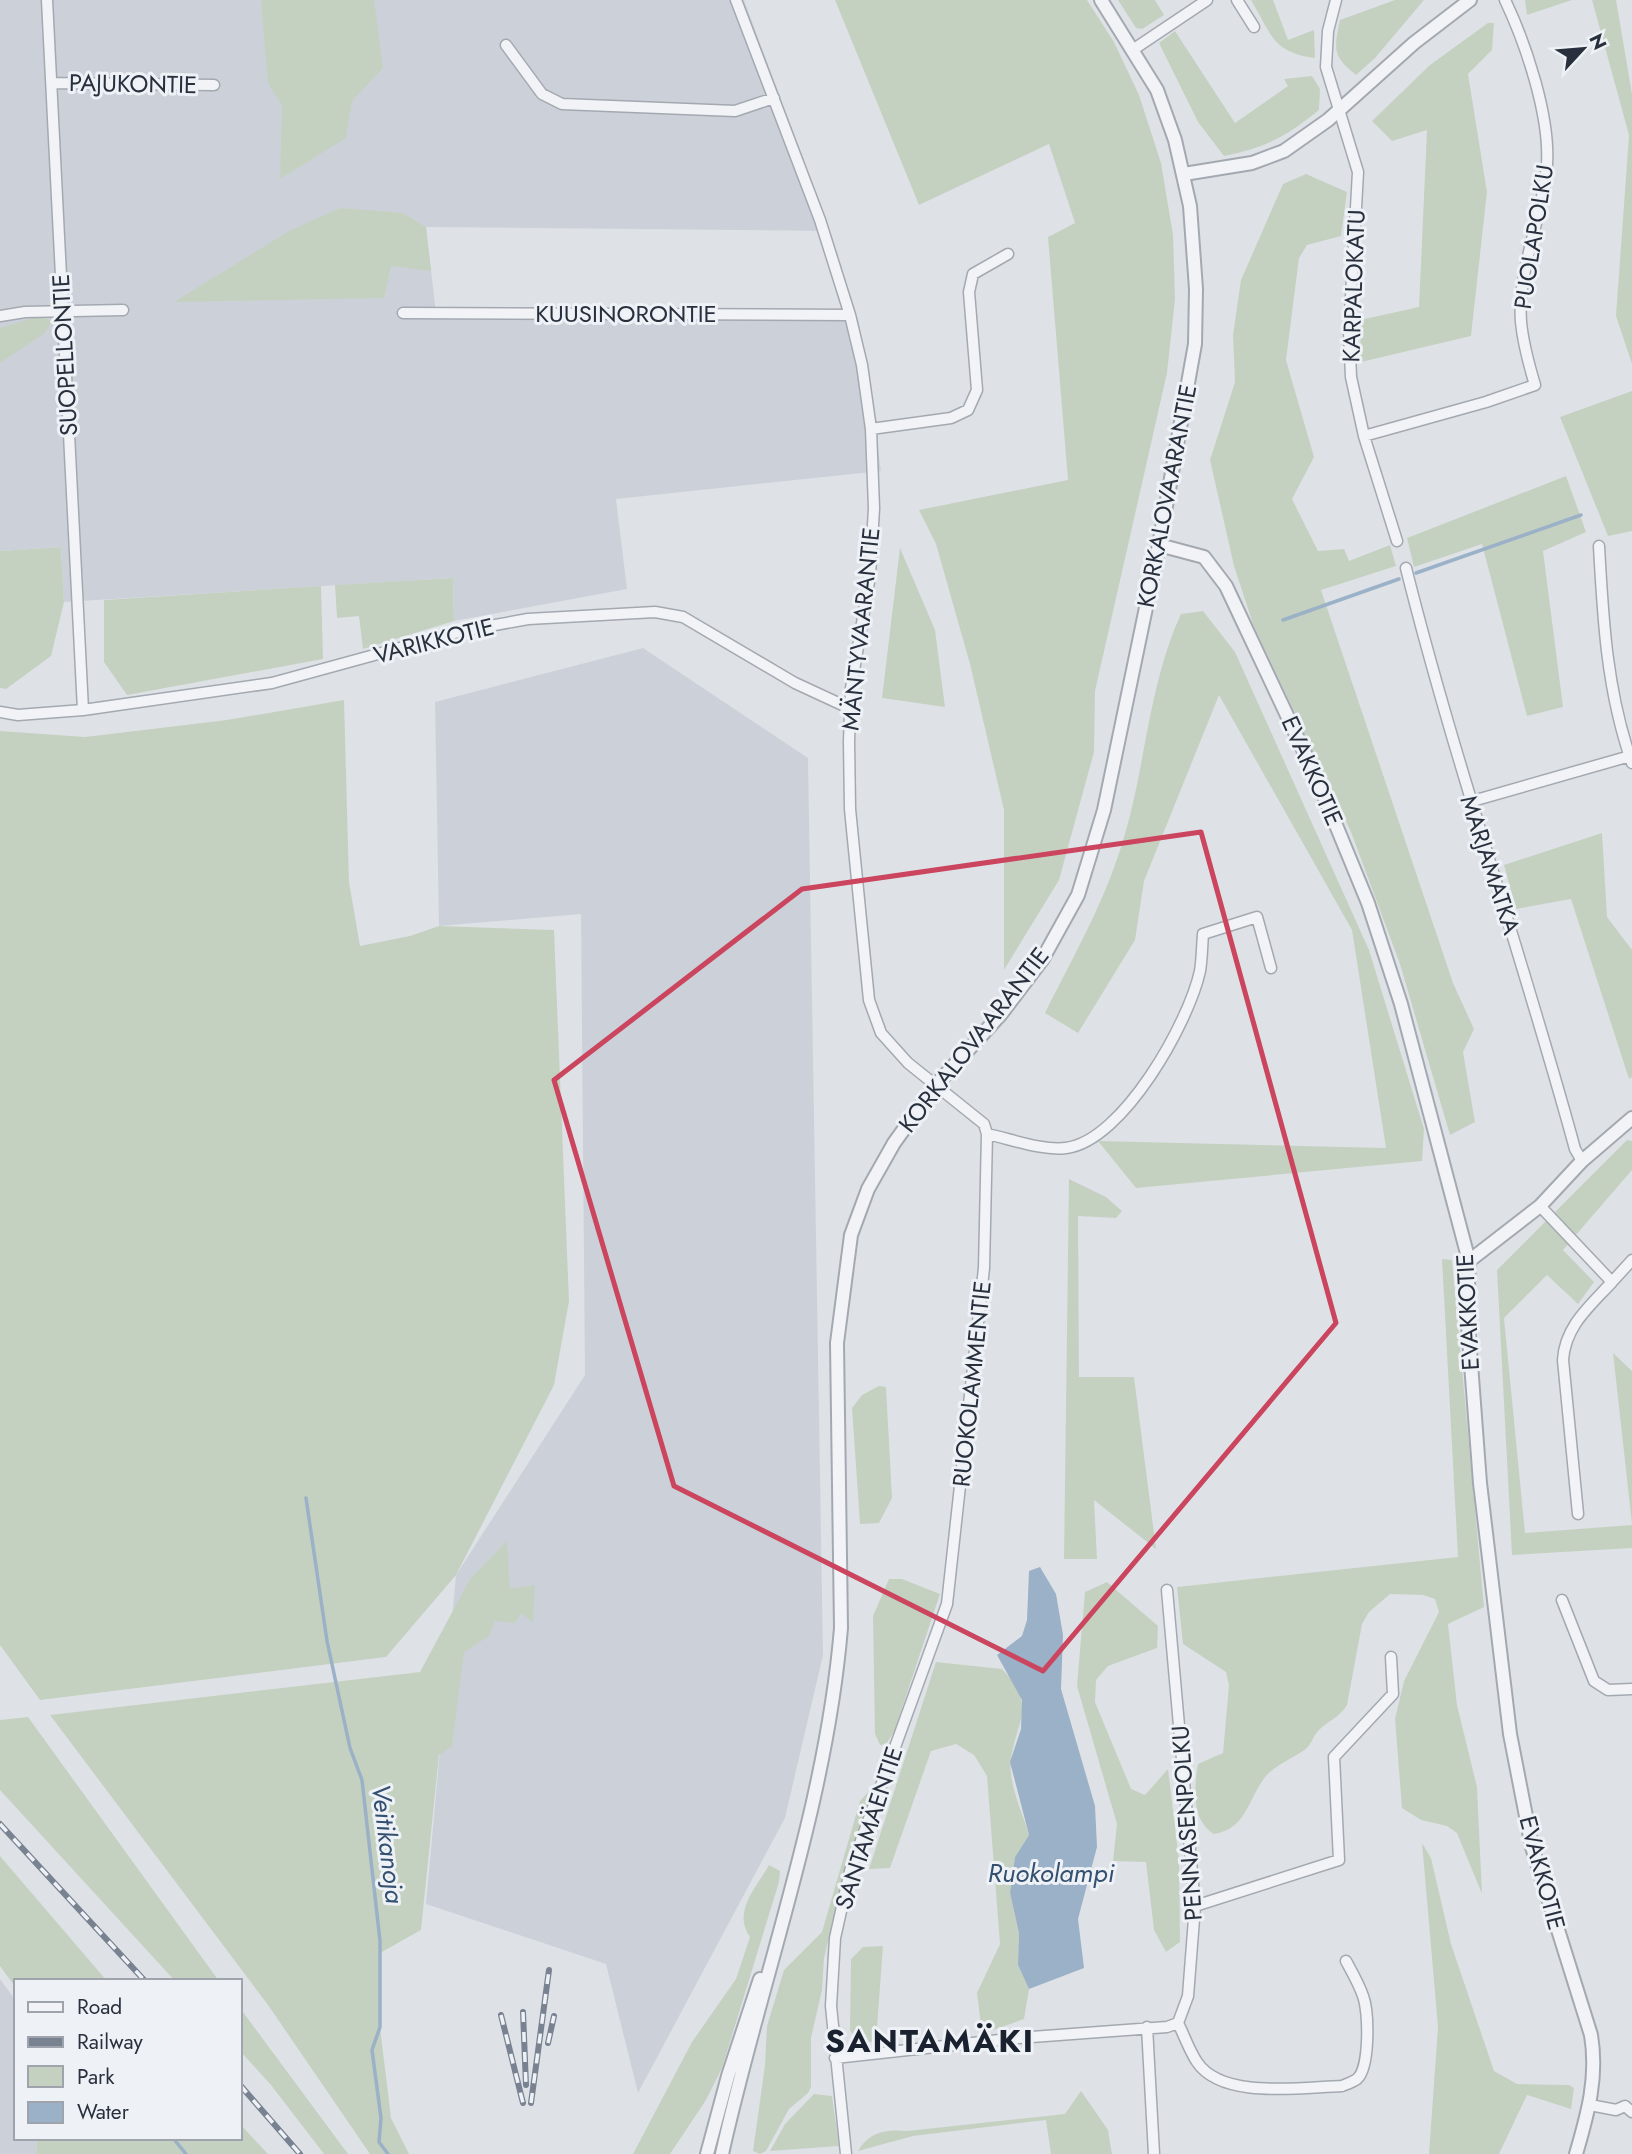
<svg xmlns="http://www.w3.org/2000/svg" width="1632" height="2154" font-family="Jost,sans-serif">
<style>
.built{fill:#ccd1d9}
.green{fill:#c5d1c0}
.water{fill:#9ab1c7}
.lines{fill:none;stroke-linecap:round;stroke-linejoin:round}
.stream{stroke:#9ab1c7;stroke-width:3.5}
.minor-casing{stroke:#a4a9b1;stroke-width:13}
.tertiary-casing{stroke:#a4a9b1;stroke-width:16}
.minor{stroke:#f1f3f6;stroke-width:10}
.tertiary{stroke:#f1f3f6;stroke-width:12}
.rail-casing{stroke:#788291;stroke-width:6}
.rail{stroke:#eef1f5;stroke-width:3.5;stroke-dasharray:10;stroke-linecap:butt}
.marked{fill:none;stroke:#ca455d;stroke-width:5;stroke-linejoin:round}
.labels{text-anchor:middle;stroke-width:6;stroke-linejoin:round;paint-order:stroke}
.street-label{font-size:24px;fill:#28303e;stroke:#eef1f5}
.water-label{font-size:26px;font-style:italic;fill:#335071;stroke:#eef1f5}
.district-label{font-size:32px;font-weight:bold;letter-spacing:2px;fill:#1a222f;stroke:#eef1f5}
</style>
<rect width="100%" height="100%" fill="#dee2e7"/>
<path class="built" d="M0,0H744L830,231L426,227L436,313L858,318L881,471L616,499L627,589L454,621L453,578L64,602L61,547L0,551Z
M643,648L808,758L823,1655L785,1818L638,2093L606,1964L426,1904L456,1575L585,1375L581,914L439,926L435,702Z
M0,1979L16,2001V2138H37L36,2154H0Z"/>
<path class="green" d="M261,0H374L383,68L352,101L346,138L280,179L282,105L268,84Z
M835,0H1087L1114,42L1139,95L1161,163L1173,235L1175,299L1167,373L1095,691L1094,752L1059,880L1004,970V810L970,664L936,544L919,510L1068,480L1048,237L1075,223L1049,144L919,205Z
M1118,0H1155L1164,15L1142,29L1136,28Z
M1251,0H1273L1288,40L1314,30L1315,58C1272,53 1271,33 1251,0Z
M1395,0H1424L1375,58L1356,75C1332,56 1334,49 1340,20Z
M1525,0H1572L1527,15Z
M1592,0H1616L1632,94V364L1616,316L1629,135Z
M1488,23H1494L1492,50L1468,74L1487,192L1471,336L1361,362L1360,320L1419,307L1427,130L1392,141L1372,121L1430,65Z
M1175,31L1235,123L1288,86L1284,79L1312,76L1320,89L1319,110C1287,136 1266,148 1224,156L1198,122L1159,43Z
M1306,174L1347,192L1341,236L1307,245L1299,258L1286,360L1314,457L1292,499L1318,551L1344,549L1349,561L1390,545L1396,566L1321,590L1453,983L1474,1029L1463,1052L1475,1122L1450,1135L1400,964L1351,832L1253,624L1234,566L1210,460L1235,382L1233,335L1241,280L1283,184Z
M340,208L403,213L426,227L431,271L391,266L384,298L174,302L289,231Z
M39,316L52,321L45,333L0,363V328Z
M1632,391V531L1608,536L1560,417Z
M1566,476L1586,532L1543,551L1563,707L1527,716L1482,544L1414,567L1407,538Z
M61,547L64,602L51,656L6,689L0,688V551Z
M900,548L935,630L945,707L882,698Z
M453,578L454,621L363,649L359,616L337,618L335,585Z
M321,586L323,659L127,695L104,662V600Z
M1203,611L1235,652L1369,950L1424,1129L1422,1161L1136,1188L1098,1141L1386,1148L1352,930L1219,695L1144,881L1135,940L1078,1033L1045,1013C1072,959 1103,905 1121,847C1146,770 1147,688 1181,614Z
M344,700L349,882L360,946L410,936L439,926L554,930L569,1301L554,1385L456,1575L386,1657L40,1700L0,1645V731L85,737L227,720Z
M1602,833L1607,917L1632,950V1077L1629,1079L1571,899L1516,909L1504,865Z
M1627,1140L1632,1141V1170L1563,1250L1594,1282L1578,1304L1547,1275L1504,1318L1525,1533L1632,1525V1548L1512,1555L1497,1270Z
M1069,1179L1106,1197L1122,1211L1116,1218L1078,1216L1079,1377H1134L1156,1549L1094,1500L1097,1559H1064Z
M1442,1259L1452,1260L1484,1607L1448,1624L1457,1705L1477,1787L1482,1894L1457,1833L1447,1826L1421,1820L1402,1808L1395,1719L1404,1681L1439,1612L1435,1599L1423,1595L1390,1594L1369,1612L1362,1624L1347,1705C1339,1718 1329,1720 1319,1730C1312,1737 1312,1745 1303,1751C1291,1759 1276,1765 1266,1776C1248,1798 1247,1829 1214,1834C1191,1820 1194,1788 1198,1764L1223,1753L1229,1685L1226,1672L1183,1644L1177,1587L1458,1557Z
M1613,1353L1632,1371V1524Z
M879,1386L886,1387L892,1498L879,1523L860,1524L852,1408L862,1395Z
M507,1541L510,1589L535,1585L533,1623L522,1613L515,1623L495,1621L489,1636L464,1652L452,1746L439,1755L421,1930L380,1953V2027L391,2118L409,2154H370L268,2005L50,1715L420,1672L470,1579Z
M889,1579H902L940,1594L894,1732L886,1744L880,1745L875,1734L873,1616Z
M1107,1582L1158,1626L1157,1648L1108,1666L1096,1680L1095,1702L1131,1789L1145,1795L1168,1769L1179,1860L1180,1942L1166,1952L1154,1930L1146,1862L1113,1861L1117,1824L1077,1686L1085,1592Z
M936,1662L1002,1669C1038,1707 1016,1720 1011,1760C1008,1783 1023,1814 1029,1835L1015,1857L1010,1893L1019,1933L1018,1965L1029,1989L1024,2019L982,2034L977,1993L1000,1944L987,1776L974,1755L956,1744L931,1751L890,1868L869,1869Z
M28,1717L219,1981H175L0,1790V1720Z
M869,1791L871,1795L840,1893L824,1958L822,1990L811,2038V2087L808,2093L789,2109L766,2151L760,2154L753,2151L765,2065L767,2026L784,1970L822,1932L860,1801Z
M1422,1843L1431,1858L1451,1944L1494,2071L1517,2084L1569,2085L1574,2088L1571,2109L1527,2095L1499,2154H1429L1438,2027Z
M0,1856L107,1981H16V1988L0,1966Z
M769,1865L780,1871L779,1882L722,2068L706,2100L670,2154H633L692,2042L736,1979L750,1937C732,1912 756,1888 769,1865Z
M883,1946L876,2042H857L850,2030L851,1959L863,1947Z
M240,2008L348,2154H324L271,2085L240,2051Z
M1081,2091L1108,2130L1112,2154H1051L1046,2120L913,2136L858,2151C869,2132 886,2129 907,2131L1065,2114Z
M814,2094L832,2096L839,2146L770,2151L785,2124Z
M240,2124L268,2154H36L37,2138H240Z"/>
<path class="water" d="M1040,1567L1056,1594L1063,1635L1061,1689L1095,1806L1097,1847L1078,1919L1084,1968L1029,1989L1018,1965L1019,1933L1010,1893L1015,1857L1029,1835L1010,1762L1021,1729L1022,1700L997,1655L1022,1636L1027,1620L1029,1571Z"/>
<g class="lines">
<path class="stream" d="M1416,573L1581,515
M1283,620L1399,579
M306,1498L327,1641L350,1748L362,1780L380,1941V2027L372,2050L381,2118L379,2142L388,2154
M173,2138L186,2154"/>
<defs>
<path id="minor" d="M47,0L83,710
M736,0L820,220L850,315L862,365L871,429L874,508L870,576L851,688L849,741L850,809L869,1000L881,1033L908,1063L984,1124L987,1134C1011,1139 1042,1151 1066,1148C1123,1141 1189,1022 1200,971C1202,959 1202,946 1203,934L1257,917L1271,968
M1237,0L1254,27
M1336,0L1328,31L1326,67L1358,172L1349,332L1351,377L1364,436L1397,541
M506,45L542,94L562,104L735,111L774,98
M1134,49L1207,0
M52,83L214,85
M403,313L850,315
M0,316L25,312L123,310
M871,429L951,418L968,410L977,390L969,292L973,274L1008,254
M1364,436L1486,402L1535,385C1529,365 1523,343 1521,322C1517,270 1543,217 1547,164C1550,116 1526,44 1505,0
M1599,546C1603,621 1607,692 1632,763
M1406,568C1455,764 1522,954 1575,1149L1582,1161
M0,712L18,715L83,710L272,683L462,631L528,619L655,612L683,617L795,683L849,708
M1469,802L1630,756
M1540,1206L1612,1282L1632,1260
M1578,1514L1563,1360C1565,1326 1590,1306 1612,1282
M1562,1600L1594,1681L1608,1690L1632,1689
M1195,1906L1339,1860L1334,1757L1393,1694L1391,1657
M1178,2023C1184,2035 1189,2050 1197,2062C1222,2100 1302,2087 1342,2086C1347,2084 1353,2082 1357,2079C1370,2068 1369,2012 1363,1996C1359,1984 1352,1972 1346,1961
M1147,2027L1154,2154
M835,2058L1018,2038L1167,2027L1178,2023L1188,1996L1195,1906L1167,1590
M1590,2105L1616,2110L1625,2106L1632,2112
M846,2154L831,2006L835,1938L850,1871L947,1604L984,1268L987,1134"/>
<path id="tertiary" d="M1184,174L1252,163L1284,151L1328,120L1414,43L1470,0
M1159,545L1204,557L1226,586L1317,779L1368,903L1401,1004L1469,1261L1467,1311L1480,1483L1510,1734L1532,1847L1591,2035C1598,2077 1588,2113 1576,2154
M1469,1261L1540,1206L1582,1161L1632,1118
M707,2154L728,2076L760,1979
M722,2154C761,1978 826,1808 841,1628L837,1343L851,1235L868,1189L894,1143L935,1086L1001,1014L1042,960L1078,895L1104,810L1159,545L1195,344L1196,289L1190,206L1175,140L1157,90L1101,0"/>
</defs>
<use href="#minor" class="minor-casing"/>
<use href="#tertiary" class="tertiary-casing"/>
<use href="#minor" class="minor"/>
<use href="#tertiary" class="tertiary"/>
<defs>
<path id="rail" d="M0,1824L145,1981
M523,2012L526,2085
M501,2015L523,2103
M548,2043L554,2016
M240,2085L300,2154
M531,2103L549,1970"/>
</defs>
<use href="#rail" class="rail-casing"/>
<use href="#rail" class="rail"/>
</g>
<path class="marked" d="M1201,832L1336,1323L1043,1671L674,1486L554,1080L802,889Z"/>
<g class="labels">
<g class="street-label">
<text transform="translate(133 84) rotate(1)" y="8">PAJUKONTIE</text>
<text transform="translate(1534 237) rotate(-81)" y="8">PUOLAPOLKU</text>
<text transform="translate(1354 286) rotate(-88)" y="8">KARPALOKATU</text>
<text x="626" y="322">KUUSINORONTIE</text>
<text transform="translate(65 355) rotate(-93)" y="8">SUOPELLONTIE</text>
<text transform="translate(1167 496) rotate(-79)" y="8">KORKALOVAARANTIE</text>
<text transform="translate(861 629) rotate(-84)" y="8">MÄNTYVAARANTIE</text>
<text transform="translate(434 641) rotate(-14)" y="8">VARIKKOTIE</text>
<text transform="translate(1312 771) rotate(66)" y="8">EVAKKOTIE</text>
<text transform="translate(1490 865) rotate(72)" y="8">MARJAMATKA</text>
<text transform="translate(974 1040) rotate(-52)" y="8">KORKALOVAARANTIE</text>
<text transform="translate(1468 1312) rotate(-93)" y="8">EVAKKOTIE</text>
<text transform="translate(972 1384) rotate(-84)" y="8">RUOKOLAMMENTIE</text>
<text transform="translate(1187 1823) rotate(-94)" y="8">PENNASENPOLKU</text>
<text transform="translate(869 1828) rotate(-72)" y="8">SANTAMÄENTIE</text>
<text transform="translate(1542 1873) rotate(75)" y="8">EVAKKOTIE</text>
</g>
<g class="water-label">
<text transform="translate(388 1844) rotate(83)" y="9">Veitikanoja</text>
<text x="1051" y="1882">Ruokolampi</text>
</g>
<g class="district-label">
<text x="930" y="2052">SANTAMÄKI</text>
</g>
</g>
<rect x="14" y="1979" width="228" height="161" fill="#eef1f5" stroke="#9fa4ac" stroke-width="2"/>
<rect x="28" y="2002" width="35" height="10" fill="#f1f3f6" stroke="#9fa4ac" stroke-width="2"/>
<text x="77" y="2014" font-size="21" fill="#28303e">Road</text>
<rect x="28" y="2037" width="35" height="10" fill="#788291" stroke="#9fa4ac" stroke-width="2"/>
<text x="77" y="2049" font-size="21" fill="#28303e">Railway</text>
<rect x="28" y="2066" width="35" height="21" fill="#c5d1c0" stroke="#9fa4ac" stroke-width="2"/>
<text x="77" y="2084" font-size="21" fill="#28303e">Park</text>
<rect x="28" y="2102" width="35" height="21" fill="#9ab1c7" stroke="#9fa4ac" stroke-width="2"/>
<text x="77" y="2119" font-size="21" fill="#28303e">Water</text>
<g transform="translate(1583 49) rotate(64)" stroke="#eef1f5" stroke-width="5" paint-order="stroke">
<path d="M0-5L12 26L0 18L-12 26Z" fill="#28303e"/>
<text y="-10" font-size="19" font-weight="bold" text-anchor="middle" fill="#28303e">N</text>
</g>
</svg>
